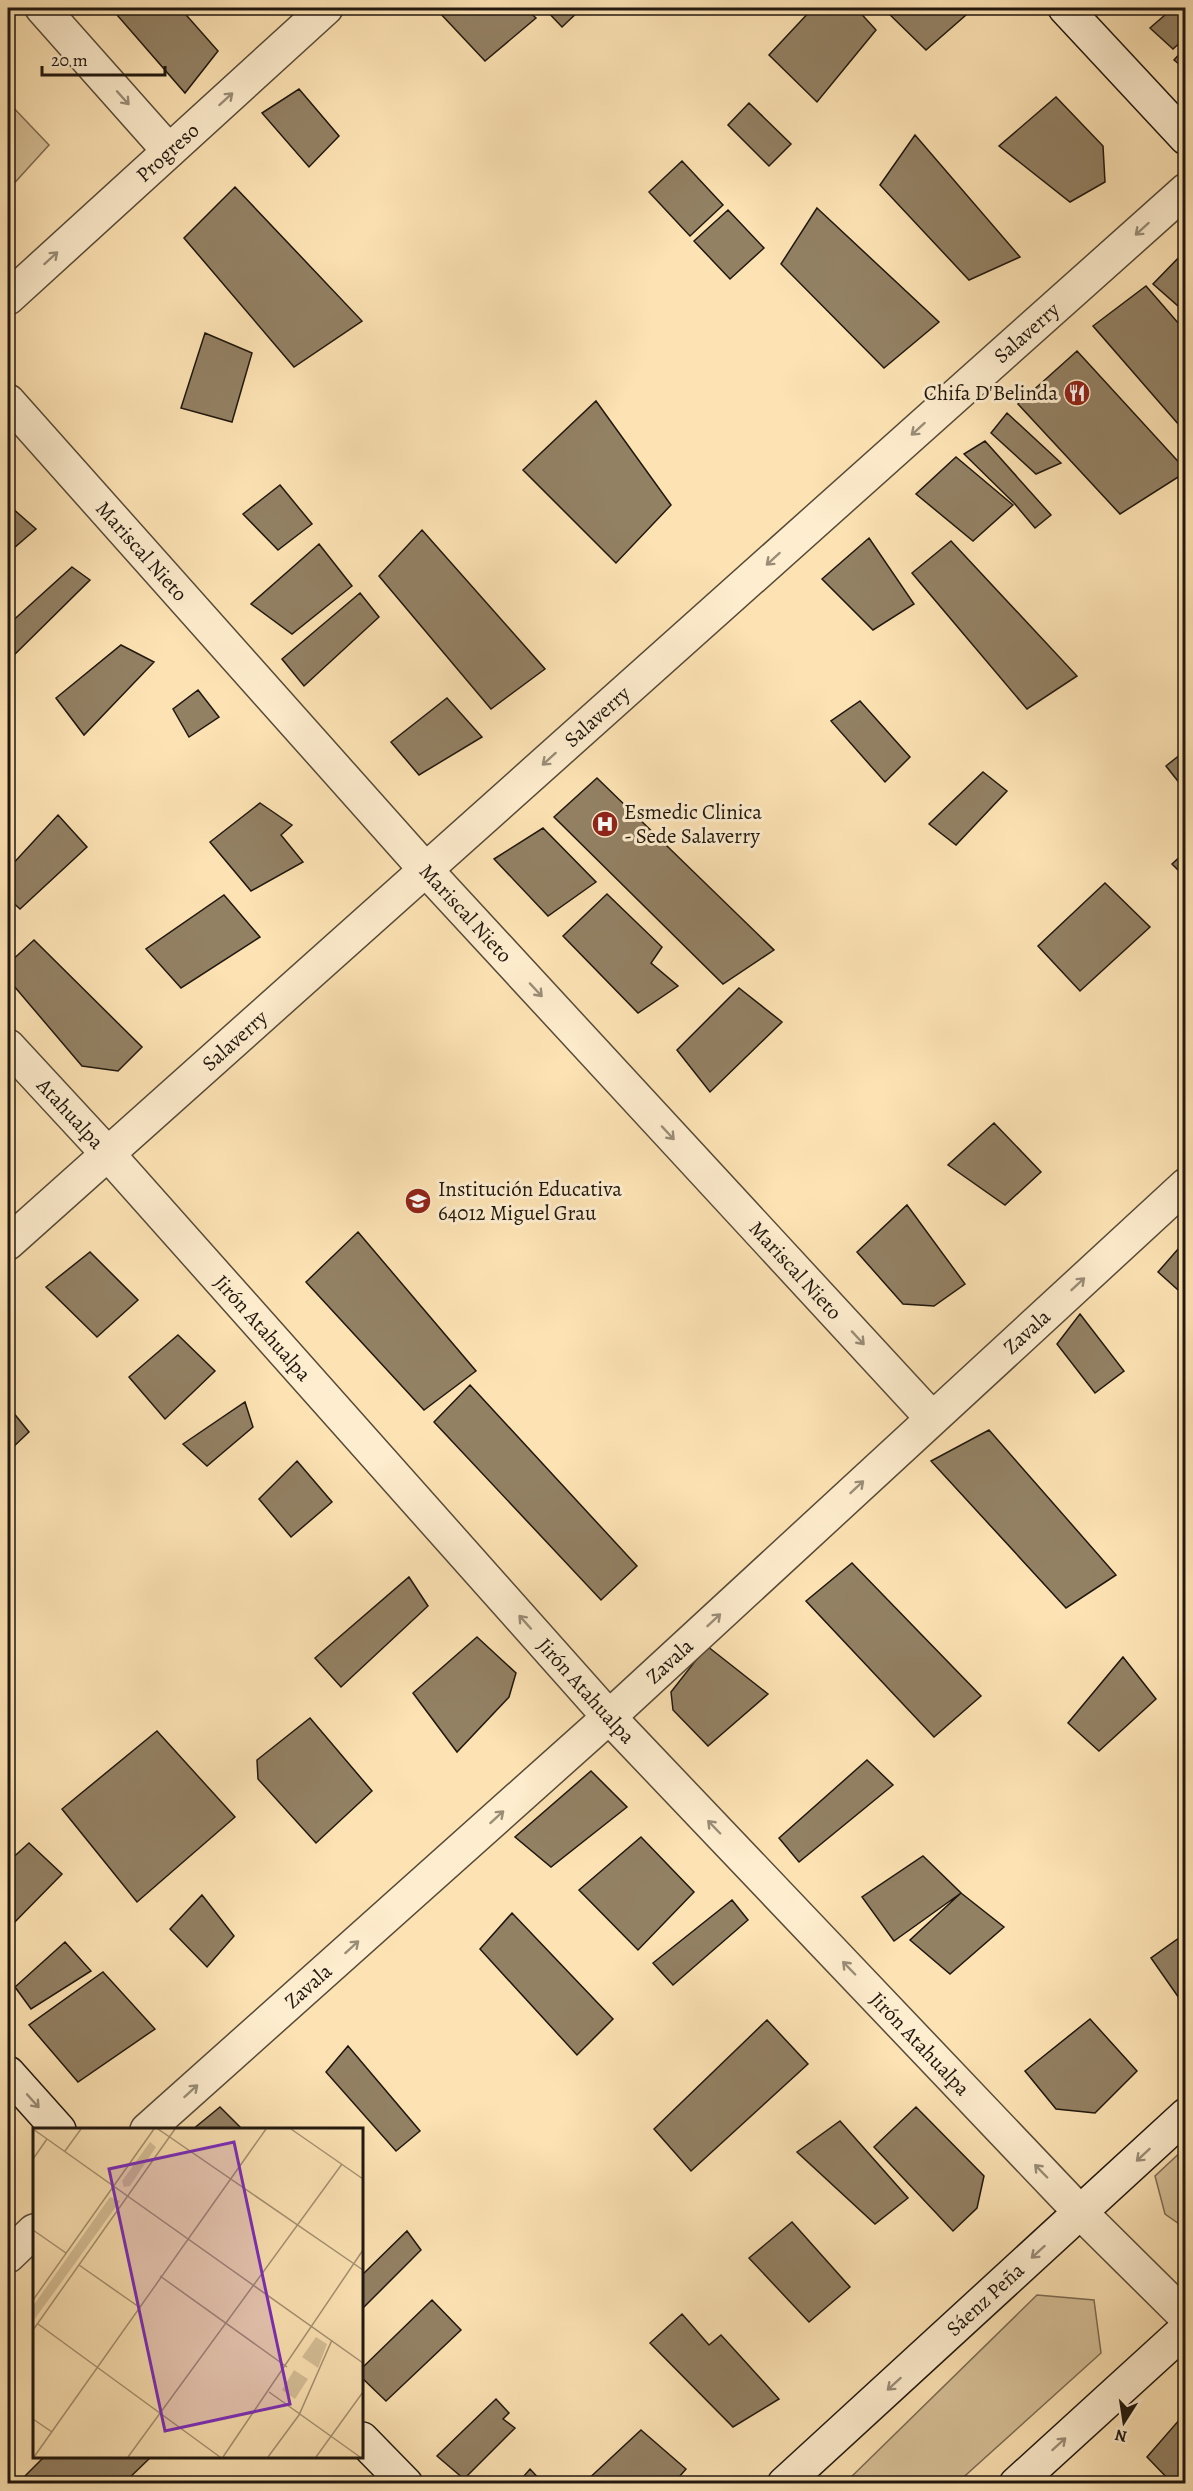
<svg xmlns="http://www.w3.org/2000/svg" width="1193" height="2491" font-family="Alegreya,serif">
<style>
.green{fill:#d7c098;stroke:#7c6c53;stroke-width:1.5}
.building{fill:#938164;stroke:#20170e;stroke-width:1.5}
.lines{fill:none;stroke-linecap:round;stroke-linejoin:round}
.street-casing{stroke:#574a38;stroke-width:36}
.secondary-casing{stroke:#20170e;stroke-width:36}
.street{stroke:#feedce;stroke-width:33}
.secondary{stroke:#feedce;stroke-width:33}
.oneway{stroke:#9a8d78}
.labels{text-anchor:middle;stroke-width:6;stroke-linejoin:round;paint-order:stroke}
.street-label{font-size:21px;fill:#20170e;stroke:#feedce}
.poi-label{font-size:21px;fill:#20170e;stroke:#feedce;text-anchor:start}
.inset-road{fill:none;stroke:#a59172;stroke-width:1.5}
.view{fill:#7b2cbf;fill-opacity:0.15;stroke:#7b2cbf;stroke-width:3}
.inset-edge{fill:none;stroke:#20170e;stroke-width:3}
</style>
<rect width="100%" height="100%" fill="#fde3b4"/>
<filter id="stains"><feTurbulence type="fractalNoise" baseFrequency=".00333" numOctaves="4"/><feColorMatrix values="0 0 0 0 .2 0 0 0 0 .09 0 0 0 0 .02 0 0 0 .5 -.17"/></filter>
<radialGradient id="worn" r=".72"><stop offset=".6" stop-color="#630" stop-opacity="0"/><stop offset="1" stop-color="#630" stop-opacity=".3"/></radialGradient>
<path class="green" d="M8,102L49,145L8,190Z
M1185,2148V2228L1165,2214L1155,2176Z
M1037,2295L1094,2300L1101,2353L957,2483H845Z"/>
<path class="building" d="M111,8H180L218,51L185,93Z
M441,8H525L536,18L485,61L438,11Z
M544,8H582L562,27Z
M813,8H856L876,30L817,102L769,55Z
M883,8H974L926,50Z
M1173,8H1186V37L1173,49L1150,28Z
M1186,47V70L1174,60Z
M299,89L339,136L309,167L262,113Z
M1056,97L1103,146L1105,182L1070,202L999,146Z
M749,103L791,144L769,166L728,125Z
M915,135L1020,257L969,280L880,185Z
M682,161L723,205L690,236L649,192Z
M235,187L362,321L294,367L184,238Z
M817,208L939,322L884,368L781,264Z
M728,210L764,248L730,279L694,241Z
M1186,250V313L1153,284Z
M1146,286L1186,332V433L1093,326Z
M205,333L252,353L232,422L181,408Z
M1077,351L1186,470V472L1120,514L1018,404Z
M596,401L671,505L616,563L523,470Z
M1007,413L1061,463L1036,474L991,433Z
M985,441L1051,515L1035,528L1014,503L964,454Z
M956,457L1013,505L973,541L916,494Z
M280,485L312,524L278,550L243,514Z
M12,508L36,529L8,553V513Z
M422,530L545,669L491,709L379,576Z
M869,538L914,604L873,630L822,579Z
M951,541L1077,676L1027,709L912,573Z
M319,544L352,586L292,634L251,604Z
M72,567L90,580L8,661V625Z
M360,593L379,617L304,686L282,659Z
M121,645L154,662L84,735L56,698Z
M198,690L219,717L189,737L173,709Z
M447,698L482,737L419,775L391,742Z
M860,701L910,757L885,782L831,721Z
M1186,750V789L1185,790L1166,766Z
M983,772L1007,791L956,845L929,824Z
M597,778L774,950L723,984L554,817Z
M260,803L292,825L281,835L303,862L251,891L210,842Z
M58,815L87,847L20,909L8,898V869Z
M543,828L596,882L548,916L494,859Z
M1186,851V878L1172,864Z
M1105,883L1150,927L1080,991L1038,946Z
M607,894L662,947L651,963L678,986L638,1013L563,936Z
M224,895L260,937L181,988L146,949Z
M34,940L142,1047L118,1071L82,1066L8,979V964Z
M739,988L782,1022L710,1092L677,1050Z
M994,1123L1041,1172L1005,1205L948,1165Z
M907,1205L965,1284L934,1306L903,1304L857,1252Z
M358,1232L476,1371L424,1410L306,1282Z
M1186,1240V1297L1158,1272Z
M90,1252L138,1300L97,1337L46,1287Z
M1080,1314L1124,1371L1095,1393L1057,1344Z
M178,1335L215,1371L165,1419L129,1377Z
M470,1385L637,1566L601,1600L434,1422Z
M245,1402L253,1427L207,1466L183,1444Z
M8,1406L29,1432L11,1449L8,1446Z
M989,1430L1116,1575L1066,1608L931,1461Z
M297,1461L332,1502L291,1537L259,1499Z
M852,1563L981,1696L934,1737L806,1601Z
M409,1577L428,1606L341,1687L315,1658Z
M477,1637L516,1673L509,1697L457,1752L413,1693Z
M707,1646L768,1694L708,1746L673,1710L671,1692Z
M1123,1657L1156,1699L1099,1751L1068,1723Z
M310,1718L372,1791L316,1843L258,1779L257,1760Z
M157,1731L235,1817L137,1902L62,1809Z
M867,1760L893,1785L799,1862L779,1838Z
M591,1771L627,1807L551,1867L515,1837Z
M641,1837L694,1892L638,1950L579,1890Z
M29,1843L62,1874L8,1929V1862Z
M923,1856L961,1893L894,1941L862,1897Z
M961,1893L1004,1927L950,1974L910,1940Z
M202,1895L234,1936L207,1967L170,1929Z
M732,1900L748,1920L673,1985L653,1963Z
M512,1913L613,2019L577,2055L480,1949Z
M1186,1933V2008L1151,1958Z
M65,1942L91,1971L31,2009L15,1987Z
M103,1972L155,2029L78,2082L29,2025Z
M1090,2019L1137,2071L1095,2113L1056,2109L1025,2071Z
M767,2020L808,2064L691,2171L654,2129Z
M348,2046L420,2131L396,2151L326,2072Z
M220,2107L243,2130H192Z
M916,2107L984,2176L977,2208L953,2231L874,2147Z
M840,2121L908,2198L875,2224L797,2152Z
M792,2222L850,2287L809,2322L749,2258Z
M407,2231L421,2250L362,2309V2275Z
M432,2300L461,2330L386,2401L362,2378V2368Z
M682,2314L709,2345L721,2335L779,2399L733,2427L650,2343Z
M496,2399L509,2413L503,2419L515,2428L464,2479L437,2456Z
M1180,2419L1186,2425V2484H1173L1147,2457Z
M641,2430L686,2469L673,2484H583Z
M45,2456H152L123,2484H17Z
M530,2469L544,2484H517Z"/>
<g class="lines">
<defs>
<g id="street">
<path d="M42,8L169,151"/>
<path id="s1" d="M8,298L326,8"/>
<path id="s2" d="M8,401L425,869L932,1418"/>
<path id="s3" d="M8,1046L107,1153L609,1717L1081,2213L1186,2317"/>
<path id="s4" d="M8,1243L1186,190"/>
<path id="s5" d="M147,2130L609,1717L1186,1185"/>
<path d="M8,2256L34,2231"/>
</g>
<g id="secondary">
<path d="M1065,8L1186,138"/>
<path d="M8,2073L59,2130"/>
<path d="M362,2439L406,2484"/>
<path id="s6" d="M784,2484L1186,2115"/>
<path d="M1016,2484L1186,2329"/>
</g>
</defs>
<use href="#street" class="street-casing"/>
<use href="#secondary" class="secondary-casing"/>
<use href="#street" class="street"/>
<use href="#secondary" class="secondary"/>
</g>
<defs><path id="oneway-shaft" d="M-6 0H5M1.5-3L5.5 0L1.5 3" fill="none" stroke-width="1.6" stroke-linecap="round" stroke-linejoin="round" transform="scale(1.5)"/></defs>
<g class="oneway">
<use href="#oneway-shaft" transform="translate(123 98) rotate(48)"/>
<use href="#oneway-shaft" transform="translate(226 99) rotate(-42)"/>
<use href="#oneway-shaft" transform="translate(1142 229) rotate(138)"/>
<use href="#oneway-shaft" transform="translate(51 258) rotate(-42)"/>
<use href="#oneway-shaft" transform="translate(918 429) rotate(138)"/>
<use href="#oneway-shaft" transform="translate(773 559) rotate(138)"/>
<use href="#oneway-shaft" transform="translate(549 759) rotate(138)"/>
<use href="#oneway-shaft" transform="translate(536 990) rotate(47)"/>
<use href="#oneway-shaft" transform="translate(668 1133) rotate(47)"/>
<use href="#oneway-shaft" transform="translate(1078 1284) rotate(-43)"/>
<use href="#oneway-shaft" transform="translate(858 1338) rotate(47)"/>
<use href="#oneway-shaft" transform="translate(857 1487) rotate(-43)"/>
<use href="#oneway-shaft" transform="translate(714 1620) rotate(-43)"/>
<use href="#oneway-shaft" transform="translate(525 1622) rotate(-132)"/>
<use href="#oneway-shaft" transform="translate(497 1817) rotate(-42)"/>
<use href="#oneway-shaft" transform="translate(714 1827) rotate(-134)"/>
<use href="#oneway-shaft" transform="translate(352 1947) rotate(-42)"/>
<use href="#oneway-shaft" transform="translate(849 1968) rotate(-134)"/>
<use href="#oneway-shaft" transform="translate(191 2091) rotate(-42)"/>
<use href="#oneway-shaft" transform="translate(33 2101) rotate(48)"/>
<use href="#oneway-shaft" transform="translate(1143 2155) rotate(137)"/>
<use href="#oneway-shaft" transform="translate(1041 2171) rotate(-134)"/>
<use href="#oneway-shaft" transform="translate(1038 2252) rotate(138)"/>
<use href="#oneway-shaft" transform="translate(894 2384) rotate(138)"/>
<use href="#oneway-shaft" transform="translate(1059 2444) rotate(-42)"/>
</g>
<defs>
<symbol id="restaurant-disc" viewBox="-11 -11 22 22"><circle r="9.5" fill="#8f2418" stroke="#feedce"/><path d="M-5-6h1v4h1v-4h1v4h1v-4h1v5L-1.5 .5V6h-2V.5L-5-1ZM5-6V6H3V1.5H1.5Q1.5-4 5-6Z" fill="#fff"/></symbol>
<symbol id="hospital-disc" viewBox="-11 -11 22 22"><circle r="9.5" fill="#8f2418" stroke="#feedce"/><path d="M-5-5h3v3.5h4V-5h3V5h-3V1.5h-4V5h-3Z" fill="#fff"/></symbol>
<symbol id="school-disc" viewBox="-11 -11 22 22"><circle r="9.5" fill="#8f2418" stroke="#feedce"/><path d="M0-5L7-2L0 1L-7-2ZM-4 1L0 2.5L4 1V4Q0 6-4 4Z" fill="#fff"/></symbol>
</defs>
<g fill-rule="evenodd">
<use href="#restaurant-disc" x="1062" y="378" width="30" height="30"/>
<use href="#hospital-disc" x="590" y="809" width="30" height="30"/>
<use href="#school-disc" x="403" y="1186" width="30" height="30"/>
</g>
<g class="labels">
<g class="street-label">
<text dy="7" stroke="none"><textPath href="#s1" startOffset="216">Progreso</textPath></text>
<text dy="7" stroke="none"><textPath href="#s4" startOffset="1366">Salaverry</textPath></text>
<text dy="7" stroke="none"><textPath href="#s2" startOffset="201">Mariscal Nieto</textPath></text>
<text dy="7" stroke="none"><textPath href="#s4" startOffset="790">Salaverry</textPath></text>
<text dy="7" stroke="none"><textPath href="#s2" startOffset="687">Mariscal Nieto</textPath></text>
<text dy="7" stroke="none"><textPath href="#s4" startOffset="304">Salaverry</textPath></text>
<text dy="7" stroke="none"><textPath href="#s3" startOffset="92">Atahualpa</textPath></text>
<text dy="7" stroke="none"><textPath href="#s2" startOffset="1173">Mariscal Nieto</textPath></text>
<text dy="7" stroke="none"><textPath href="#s3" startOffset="380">Jirón Atahualpa</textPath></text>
<text dy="7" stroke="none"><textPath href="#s5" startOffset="1188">Zavala</textPath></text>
<text dy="7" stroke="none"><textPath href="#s5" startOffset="702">Zavala</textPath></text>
<text dy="7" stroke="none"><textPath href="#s3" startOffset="866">Jirón Atahualpa</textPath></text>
<text dy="7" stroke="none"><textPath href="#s5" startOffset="216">Zavala</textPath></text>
<text dy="7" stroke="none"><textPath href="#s3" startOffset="1352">Jirón Atahualpa</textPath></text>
<text dy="7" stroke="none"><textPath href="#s6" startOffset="273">Sáenz Peña</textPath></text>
</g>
<g class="poi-label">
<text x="1058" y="400" text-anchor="end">Chifa D'Belinda</text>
<text x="624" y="819">Esmedic Clinica<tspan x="624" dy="24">- Sede Salaverry</tspan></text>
<text x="438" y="1196">Institución Educativa<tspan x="438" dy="24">64012 Miguel Grau</tspan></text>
</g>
</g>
<g transform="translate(33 2128)">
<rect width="330" height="330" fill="#fde3b4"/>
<path d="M117,14L123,19L97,58L91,59L89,53ZM77,69L87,73L1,192L0,178ZM283,209L294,216L285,240L269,229ZM261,242L275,251L262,271L249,262Z" fill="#d7c098"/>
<path class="inset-road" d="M0,1L330,235M125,1L330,142M258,1L330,51M32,23L48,1M0,31L14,11M0,102L33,125M46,137L106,179M127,148L254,239M0,172L121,1M5,196L187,329M0,202L142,1M236,264L327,329M0,291L19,304M1,329L233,1M95,329L309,36M190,329L330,122M235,329L266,287L299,212M283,329L330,264"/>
<path class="view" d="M201,14L257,276L132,303L76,41Z"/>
<rect width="330" height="330" class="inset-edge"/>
</g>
<rect width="1193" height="2491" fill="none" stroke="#fde3b4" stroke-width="30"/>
<rect x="9" y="9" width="1175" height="2473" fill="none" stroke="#20170e" stroke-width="3"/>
<rect x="15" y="15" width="1163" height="2461" fill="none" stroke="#20170e" stroke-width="1.5"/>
<g transform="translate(1124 2422) rotate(192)" stroke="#feedce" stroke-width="4.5" paint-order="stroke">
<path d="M0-4.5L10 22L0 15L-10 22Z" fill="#20170e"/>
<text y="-9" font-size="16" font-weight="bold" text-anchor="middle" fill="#20170e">N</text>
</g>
<path d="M42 66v9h123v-9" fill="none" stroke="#20170e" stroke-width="3"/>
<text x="51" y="66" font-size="18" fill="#20170e" stroke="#feedce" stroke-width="4.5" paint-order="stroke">20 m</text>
<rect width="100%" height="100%" filter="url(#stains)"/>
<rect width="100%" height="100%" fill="url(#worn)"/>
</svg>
